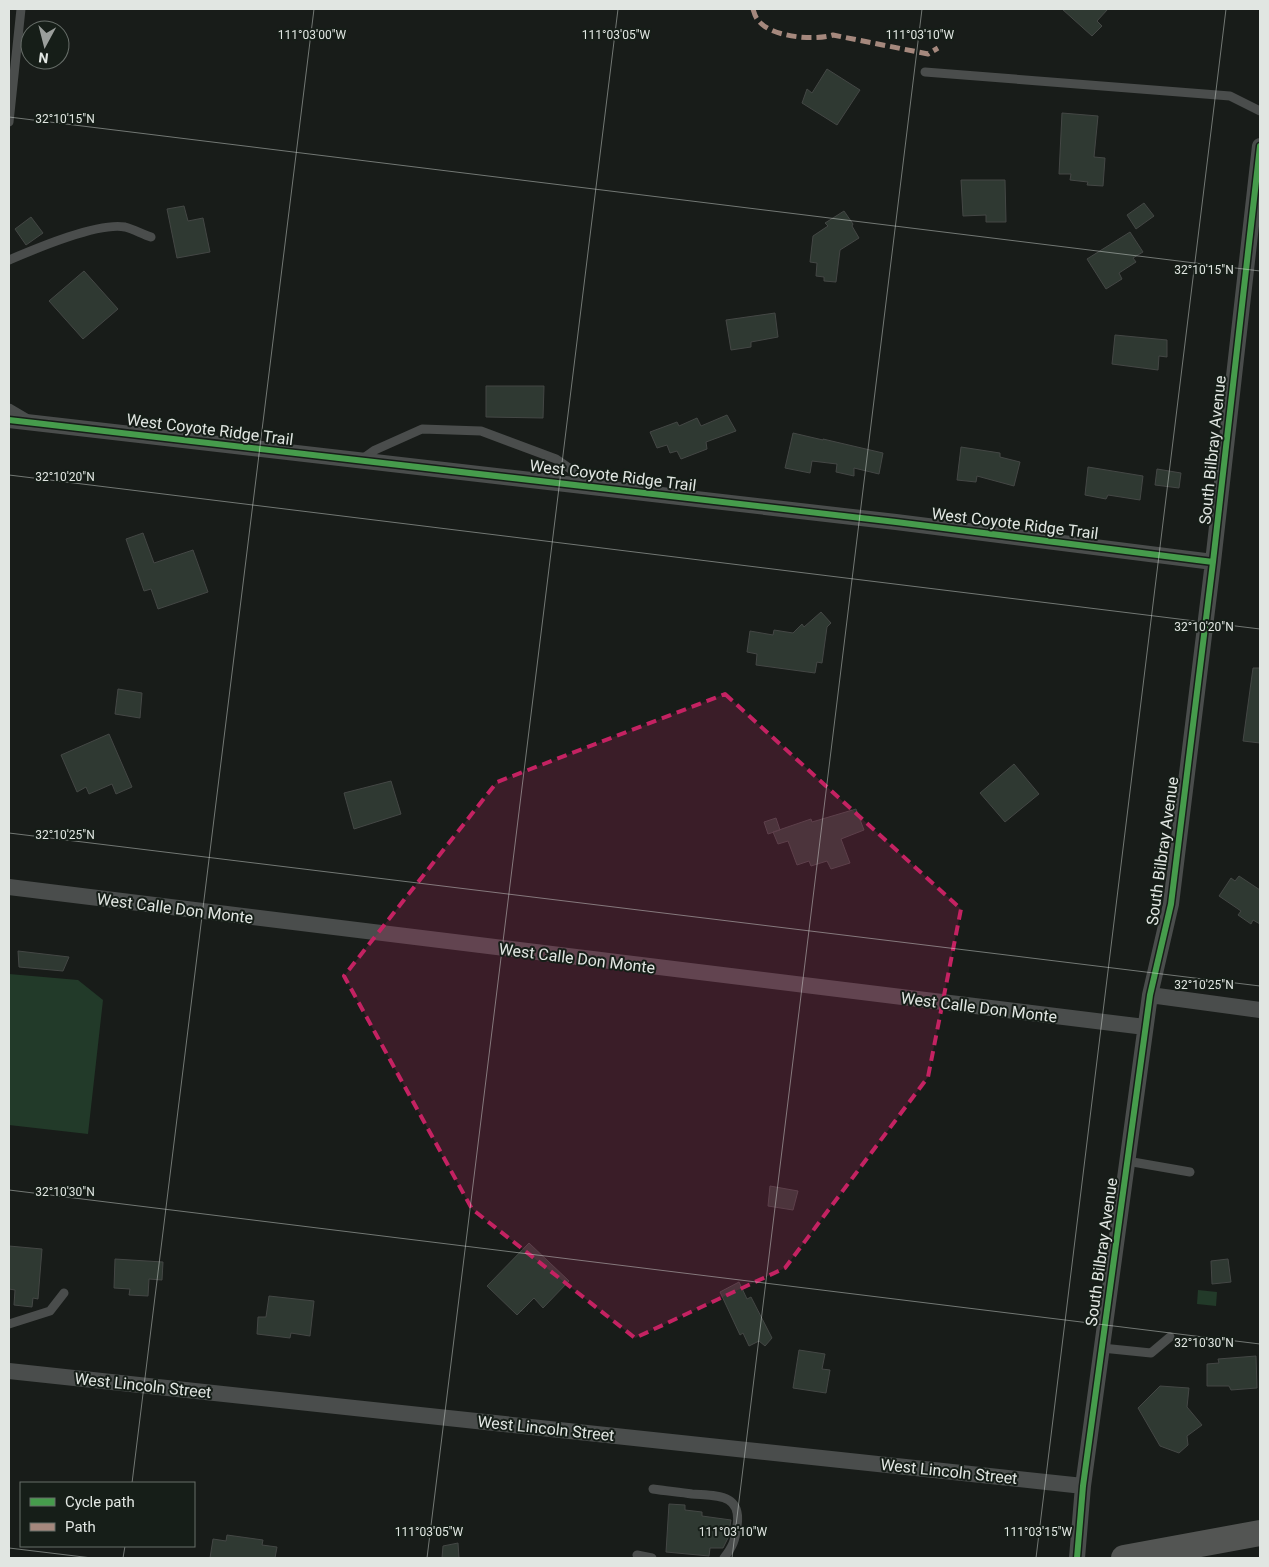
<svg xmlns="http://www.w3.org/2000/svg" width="1269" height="1567" font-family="Roboto,sans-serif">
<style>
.green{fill:#223a29}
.building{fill:#2f3932;stroke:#444745}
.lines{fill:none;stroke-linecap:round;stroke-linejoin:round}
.service{stroke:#4a4d4c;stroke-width:9}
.minor{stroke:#4a4d4c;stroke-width:16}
.primary{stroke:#535553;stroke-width:26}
.quiet{stroke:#a5887d;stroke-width:5;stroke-dasharray:10 5;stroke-linecap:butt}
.cycleway-casing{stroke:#161e18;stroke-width:9}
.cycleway{stroke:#469c4c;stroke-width:6}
.marked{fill:#c42262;fill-opacity:0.2;stroke:#c42262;stroke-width:4;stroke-dasharray:10 6;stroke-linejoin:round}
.ticks{fill:none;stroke:#e1e6e2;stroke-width:1;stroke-opacity:0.45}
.labels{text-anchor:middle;stroke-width:4;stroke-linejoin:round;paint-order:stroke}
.street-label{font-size:16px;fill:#e1e6e2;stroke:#161e18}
.ticks-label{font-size:12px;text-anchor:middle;fill:#e1e6e2;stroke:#161e18;stroke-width:4;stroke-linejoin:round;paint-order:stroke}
</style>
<rect width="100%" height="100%" fill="#181c19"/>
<path class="green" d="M9,974L78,980L103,1000L88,1134L9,1125Z
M1198,1290L1217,1292L1216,1306L1197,1304Z"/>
<path class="building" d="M1062,9H1108L1097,21L1102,26L1092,36Z
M827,69L860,90L837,125L802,103L807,89L812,93Z
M1062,113L1098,116L1094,157L1105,158L1103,186L1087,185L1088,182L1070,180L1071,174H1059Z
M961,180H1005L1006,222H986V215L963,216Z
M1144,203L1154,216L1136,229L1127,215Z
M184,206L188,221L203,218L210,252L177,258L167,209Z
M844,211L853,224L852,226L859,238L840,250L836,282L824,281V277L816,276L817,263L810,262L813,236L828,226L825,223Z
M31,217L43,233L26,245L15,229Z
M1130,232L1143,252L1133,258L1136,262L1119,273L1122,279L1106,289L1087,259Z
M84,271L118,309L83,339L49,301Z
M775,313L778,337L751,342V347L731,350L726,320Z
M1115,335L1167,340V357L1159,356L1158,370L1112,364Z
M486,386H544L543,418L486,417Z
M727,415L736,431L706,442L707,449L681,459L677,451L670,453L667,445L657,448L650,432L677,422L679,426L697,418L701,426Z
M793,433L823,440V439L883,453L879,474L854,468V476L836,472L837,464L812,461L810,473L785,468Z
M961,447L1000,453V457L1020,462L1014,486L977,476L976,482L957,480Z
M1088,467L1143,476L1140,500L1108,495L1106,499L1085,495Z
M1157,469L1181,473L1179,488L1155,485Z
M143,533L154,563L193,550L208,592L158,609L151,589L144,591L126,539Z
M821,612L831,623L827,627L822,663L817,662L815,673L756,665L757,654L747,652L750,631L773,635L774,630L793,633L802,624L804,627Z
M1253,668H1260V743L1243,741Z
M118,689L142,693L140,718L115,714Z
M109,734L132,787L116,794L112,784L89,794L86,787L77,792L61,755Z
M1014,764L1039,794L1005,822L980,793Z
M391,781L401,814L354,829L344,793Z
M856,809L864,830L841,839L850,863L831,869L827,861L811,866L809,861L797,865L788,841L778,844L773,832L811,819L812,822Z
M776,818L780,830L768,834L764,822Z
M1239,876L1260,890V924L1253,920L1251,924L1238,915L1241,911L1219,896L1231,878L1235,881Z
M18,951L69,957L63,971L19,967Z
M770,1186L798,1191L793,1210L768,1206Z
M529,1243L569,1281L543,1308L534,1298L517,1315L487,1286Z
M9,1246L42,1249L38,1299L33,1298L32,1307L14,1305L15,1290L9,1289Z
M115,1259L163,1262L162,1280L149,1279L148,1296L129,1295L130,1289L114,1288Z
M1228,1259L1231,1282L1212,1284L1211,1261Z
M739,1282L747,1299L751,1297L772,1338L765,1346L759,1341L749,1346L743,1333L740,1335L720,1292Z
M269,1296L314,1301L310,1336L291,1333L290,1338L257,1334L258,1317H266Z
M799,1350L825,1354L822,1369L830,1370L826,1393L793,1388Z
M1256,1356L1257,1388L1231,1390L1229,1386H1207V1364L1219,1363L1218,1359Z
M1160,1386L1189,1388L1187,1407L1202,1425L1187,1436L1188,1445L1179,1453L1160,1446L1138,1408Z
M669,1504L685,1505V1510L702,1512V1516L731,1520L728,1538L723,1548H710L709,1556L666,1552Z
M227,1535L263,1540L262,1545L277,1547L275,1558H210L213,1539L226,1541Z
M458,1543L459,1558H442L443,1546Z"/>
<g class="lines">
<path class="service" d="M925,72L1230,96L1260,111
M9,122L21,9
M9,260C35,249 98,222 125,227C133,229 142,234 151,237
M9,408L26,418
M361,460L375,450L422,429L481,431L556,459L592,484
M1127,1161L1190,1172
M9,1324L50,1311L64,1293
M1102,1348L1151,1353L1170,1337
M653,1489C666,1491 679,1492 692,1494C716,1496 742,1493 737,1526C735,1541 733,1546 724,1558
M637,1555L652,1558"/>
<path class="minor" d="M9,420L896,522L1213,562
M9,887L1145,1027
M1150,995L1260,1010
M9,1371L1083,1486
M1077,1558L1083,1486L1150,995L1171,904L1213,562L1260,146"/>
<path class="primary" d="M1124,1558L1260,1533"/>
<path class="quiet" d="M753,9C754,12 755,17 758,20C770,37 814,41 833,35L928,54L938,48"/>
<defs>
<path id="cycleway" d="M9,420L896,522L1213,562
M1077,1558L1083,1486L1150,995L1171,904L1213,562L1260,146"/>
</defs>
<use href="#cycleway" class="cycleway-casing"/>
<use href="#cycleway" class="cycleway"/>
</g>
<path class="marked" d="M725,694L961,909L928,1077L785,1268L635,1338L472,1209L344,976L497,782Z"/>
<path class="ticks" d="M9,13V9M9,117L1260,271M9,475L1260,629M9,833L1260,986M9,1190L1260,1344M132,1483L314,9M9,1548L92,1558M123,1558L125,1546M427,1558L618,9M732,1558L922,9M1036,1558L1226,9"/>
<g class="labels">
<g class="street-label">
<text transform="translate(210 429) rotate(7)" y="6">West Coyote Ridge Trail</text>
<text transform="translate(1212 450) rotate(-84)" y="6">South Bilbray Avenue</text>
<text transform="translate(613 475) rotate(7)" y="6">West Coyote Ridge Trail</text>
<text transform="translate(1015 523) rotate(7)" y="6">West Coyote Ridge Trail</text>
<text transform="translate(1162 851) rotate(-82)" y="6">South Bilbray Avenue</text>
<text transform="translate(175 908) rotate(7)" y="6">West Calle Don Monte</text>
<text transform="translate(577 958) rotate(7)" y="6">West Calle Don Monte</text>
<text transform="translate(979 1007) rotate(7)" y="6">West Calle Don Monte</text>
<text transform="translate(1101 1252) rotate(-82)" y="6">South Bilbray Avenue</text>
<text transform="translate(143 1385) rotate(6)" y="6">West Lincoln Street</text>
<text transform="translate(546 1428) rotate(6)" y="6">West Lincoln Street</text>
<text transform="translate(949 1471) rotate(6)" y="6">West Lincoln Street</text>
</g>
</g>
<g class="ticks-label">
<text x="312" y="39">111°03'00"W</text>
<text x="616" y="39">111°03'05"W</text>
<text x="920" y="39">111°03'10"W</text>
<text x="65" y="123">32°10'15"N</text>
<text x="1204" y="274">32°10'15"N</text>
<text x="65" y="481">32°10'20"N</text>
<text x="1204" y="631">32°10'20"N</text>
<text x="65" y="839">32°10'25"N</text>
<text x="1204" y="989">32°10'25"N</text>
<text x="65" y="1196">32°10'30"N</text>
<text x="1204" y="1347">32°10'30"N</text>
<text x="429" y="1536">111°03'05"W</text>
<text x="733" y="1536">111°03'10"W</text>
<text x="1038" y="1536">111°03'15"W</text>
</g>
<rect width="1269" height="1567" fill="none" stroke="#e1e6e2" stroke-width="20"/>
<rect x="20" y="1482" width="175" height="65" fill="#161e18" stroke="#676e69"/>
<rect x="30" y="1498" width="25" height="8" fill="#469c4c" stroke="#676e69"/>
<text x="65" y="1507" font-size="15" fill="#e1e6e2">Cycle path</text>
<rect x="30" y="1523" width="25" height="8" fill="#a5887d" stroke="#676e69"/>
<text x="65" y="1532" font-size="15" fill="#e1e6e2">Path</text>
<g transform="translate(45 45) rotate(187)"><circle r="24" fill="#161e18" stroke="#676e69"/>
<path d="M0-4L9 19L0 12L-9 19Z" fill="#9b9f9c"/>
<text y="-8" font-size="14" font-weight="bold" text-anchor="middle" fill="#e1e6e2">N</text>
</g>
</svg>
